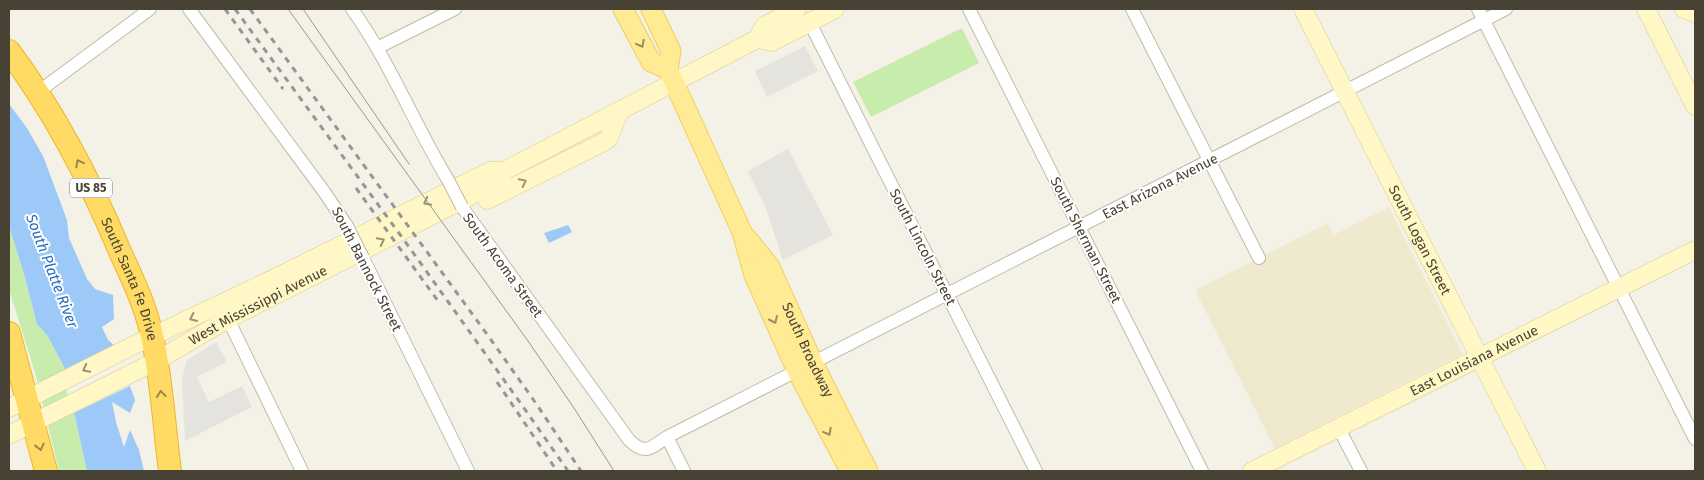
<svg xmlns="http://www.w3.org/2000/svg" width="1704" height="480" font-family="'Fira Sans',sans-serif">
<style>
.education{fill:#efe9ce}
.green{fill:#c8ecab}
.parking{fill:#e5e3de}
.water{fill:#9cc9f7}
.pier{fill:#f4f1e6}
.lines{fill:none;stroke-linecap:round;stroke-linejoin:round}
.street-casing{stroke:#c1bba7;stroke-width:14}
.secondary-casing{stroke:#d8cd91;stroke-width:19}
.primary-casing{stroke:#eed05a;stroke-width:21}
.highway-casing{stroke:#ebb729;stroke-width:24}
.street{stroke:#fff;stroke-width:12}
.secondary{stroke:#fff7c5;stroke-width:18}
.primary{stroke:#ffeb94;stroke-width:19}
.highway{stroke:#ffdb66;stroke-width:22}
.tram{stroke:#969696;stroke-width:1}
.rail{stroke:#969696;stroke-width:3;stroke-dasharray:6 6;stroke-linecap:butt}
.street-bridge-casing{stroke:#c1bba7;stroke-width:14;stroke-linecap:butt}
.street-bridge{stroke:#fff;stroke-width:12}
.oneway{stroke:#9a8e5f}
.oneway2{stroke:#9a874a}
.oneway3{stroke:#9a9375}
.labels{text-anchor:middle;stroke-width:4;stroke-linejoin:round;paint-order:stroke}
.shield{fill:#fff;stroke:#7f7b71;stroke-width:1}
.shield-label{font-size:12px;font-weight:bold;fill:#484234}
.street-label{font-size:14px;fill:#484234;stroke:#fff}
.water-label{font-size:15px;font-style:italic;fill:#246dbe;stroke:#fff}
</style>
<rect width="100%" height="100%" fill="#f4f1e6"/>
<path class="education" d="M1389,207L1463,354L1275,449L1195,290L1328,223L1334,235Z"/>
<path class="green" d="M962,28L979,63L871,117L853,82Z
M9,226L24,274L37,324L47,335L64,367L87,471H59L36,376L9,289Z"/>
<path class="parking" d="M805,46L818,71L767,97L755,71Z
M788,149L833,235L783,260L765,206L748,171Z
M216,342L227,362L197,377L209,402L242,386L252,407L185,441L182,379L187,360Z"/>
<path class="water" d="M9,104L27,128L43,156L67,220L69,238L87,279L95,289L113,295L114,319L102,327L108,340L116,347L135,400L130,413L112,402L116,422L124,447L130,430L139,450L144,471H87L64,367L47,335L37,324L24,274L9,226Z
M568,225L572,232L549,243L544,233Z"/>
<path class="pier" d="M116,344L118,347L132,385L72,414L62,371Z"/>
<g class="lines">
<defs>
<path id="street" d="M189,9L325,193L347,226
M352,9C390,62 414,124 448,180
M969,9L1202,471
M1132,9L1259,258
M1478,9L1695,439
M810,23L1036,471
M377,48L455,9
M38,92L150,9
M462,207L629,440C645,456 651,448 667,437L1506,9
M363,258L468,471
M228,319L302,471
M1338,427L1361,471
M667,437L684,471"/>
<g id="secondary">
<path id="s1" d="M1303,9L1537,471"/>
<path d="M1646,9L1695,106"/>
<path d="M1684,9L1695,13"/>
<path d="M757,39L772,42L835,9"/>
<path d="M487,200L604,142L609,138L619,111"/>
<path d="M9,408L130,347L281,275L490,171H504L757,39L764,26L797,9"/>
<path id="s2" d="M9,435L156,361L228,319L496,183L504,171"/>
<path id="s3" d="M1252,471L1695,250"/>
</g>
<g id="primary">
<path d="M623,9L651,62L668,69"/>
<path d="M651,9L671,51L668,69L742,232L754,275L797,371L850,471"/>
<path id="s4" d="M747,238L770,267L813,363L868,471"/>
</g>
<g id="highway">
<path id="s5" d="M9,51C55,113 91,182 121,254C133,280 146,307 152,336C162,380 164,426 170,471"/>
<path d="M9,333L46,471"/>
</g>
</defs>
<use href="#street" class="street-casing"/>
<use href="#secondary" class="secondary-casing"/>
<use href="#primary" class="primary-casing"/>
<use href="#highway" class="highway-casing"/>
<use href="#street" class="street"/>
<use href="#secondary" class="secondary"/>
<use href="#primary" class="primary"/>
<use href="#highway" class="highway"/>
<path class="tram" d="M288,9L528,341L574,408L614,471
M303,9L409,164"/>
<path class="rail" d="M225,9L283,89
M235,9L404,240L524,408L568,471
M250,9L489,337L535,402L581,471
M356,188L438,301
M497,382L557,471"/>
<defs>
<path id="street-bridge" d="M448,180L462,207
M347,226L363,258"/>
</defs>
<use href="#street-bridge" class="street-bridge-casing"/>
<use href="#street-bridge" class="street-bridge"/>
</g>
<defs><path id="oneway-chevron" d="M-2-3.5L2.5 0L-2 3.5" fill="none" stroke-width="1.6" stroke-linecap="round" stroke-linejoin="round" transform="scale(1.25)"/></defs>
<g class="oneway">
<use href="#oneway-chevron" transform="translate(641 44) rotate(62)"/>
<use href="#oneway-chevron" transform="translate(774 320) rotate(66)"/>
<use href="#oneway-chevron" transform="translate(828 432) rotate(62)"/>
</g>
<g class="oneway2">
<use href="#oneway-chevron" transform="translate(79 163) rotate(-118)"/>
<use href="#oneway-chevron" transform="translate(161 394) rotate(-97)"/>
<use href="#oneway-chevron" transform="translate(40 447) rotate(76)"/>
</g>
<g class="oneway3">
<use href="#oneway-chevron" transform="translate(523 182) rotate(-26)"/>
<use href="#oneway-chevron" transform="translate(427 202) rotate(153)"/>
<use href="#oneway-chevron" transform="translate(381 241) rotate(-27)"/>
<use href="#oneway-chevron" transform="translate(193 318) rotate(155)"/>
<use href="#oneway-chevron" transform="translate(86 369) rotate(153)"/>
</g>
<g class="labels">
<rect class="shield" x="70" y="178.5" width="42" height="19" rx="4"/>
<g class="shield-label">
<text x="91" y="192">US 85</text>
</g>
<g class="street-label">
<text transform="translate(1160 186) rotate(-27)" y="5">East Arizona Avenue</text>
<text transform="translate(1086 240) rotate(63)" y="5">South Sherman Street</text>
<text dy="5" stroke="none"><textPath href="#s1" startOffset="259">South Logan Street</textPath></text>
<text transform="translate(923 247) rotate(63)" y="5">South Lincoln Street</text>
<text transform="translate(503 265) rotate(54)" y="5">South Acoma Street</text>
<text transform="translate(367 269) rotate(63)" y="5">South Bannock Street</text>
<text dy="5" stroke="none"><textPath href="#s5" startOffset="259">South Santa Fe Drive</textPath></text>
<text dy="5" stroke="none"><textPath href="#s2" startOffset="281">West Mississippi Avenue</textPath></text>
<text dy="5" stroke="none"><textPath href="#s4" startOffset="128">South Broadway</textPath></text>
<text dy="5" stroke="none"><textPath href="#s3" startOffset="248">East Louisiana Avenue</textPath></text>
</g>
<g class="water-label">
<text transform="translate(52 271) rotate(69)" y="5">South Platte River</text>
</g>
</g>
<rect width="1704" height="480" fill="none" stroke="#484234" stroke-width="20"/>
</svg>
